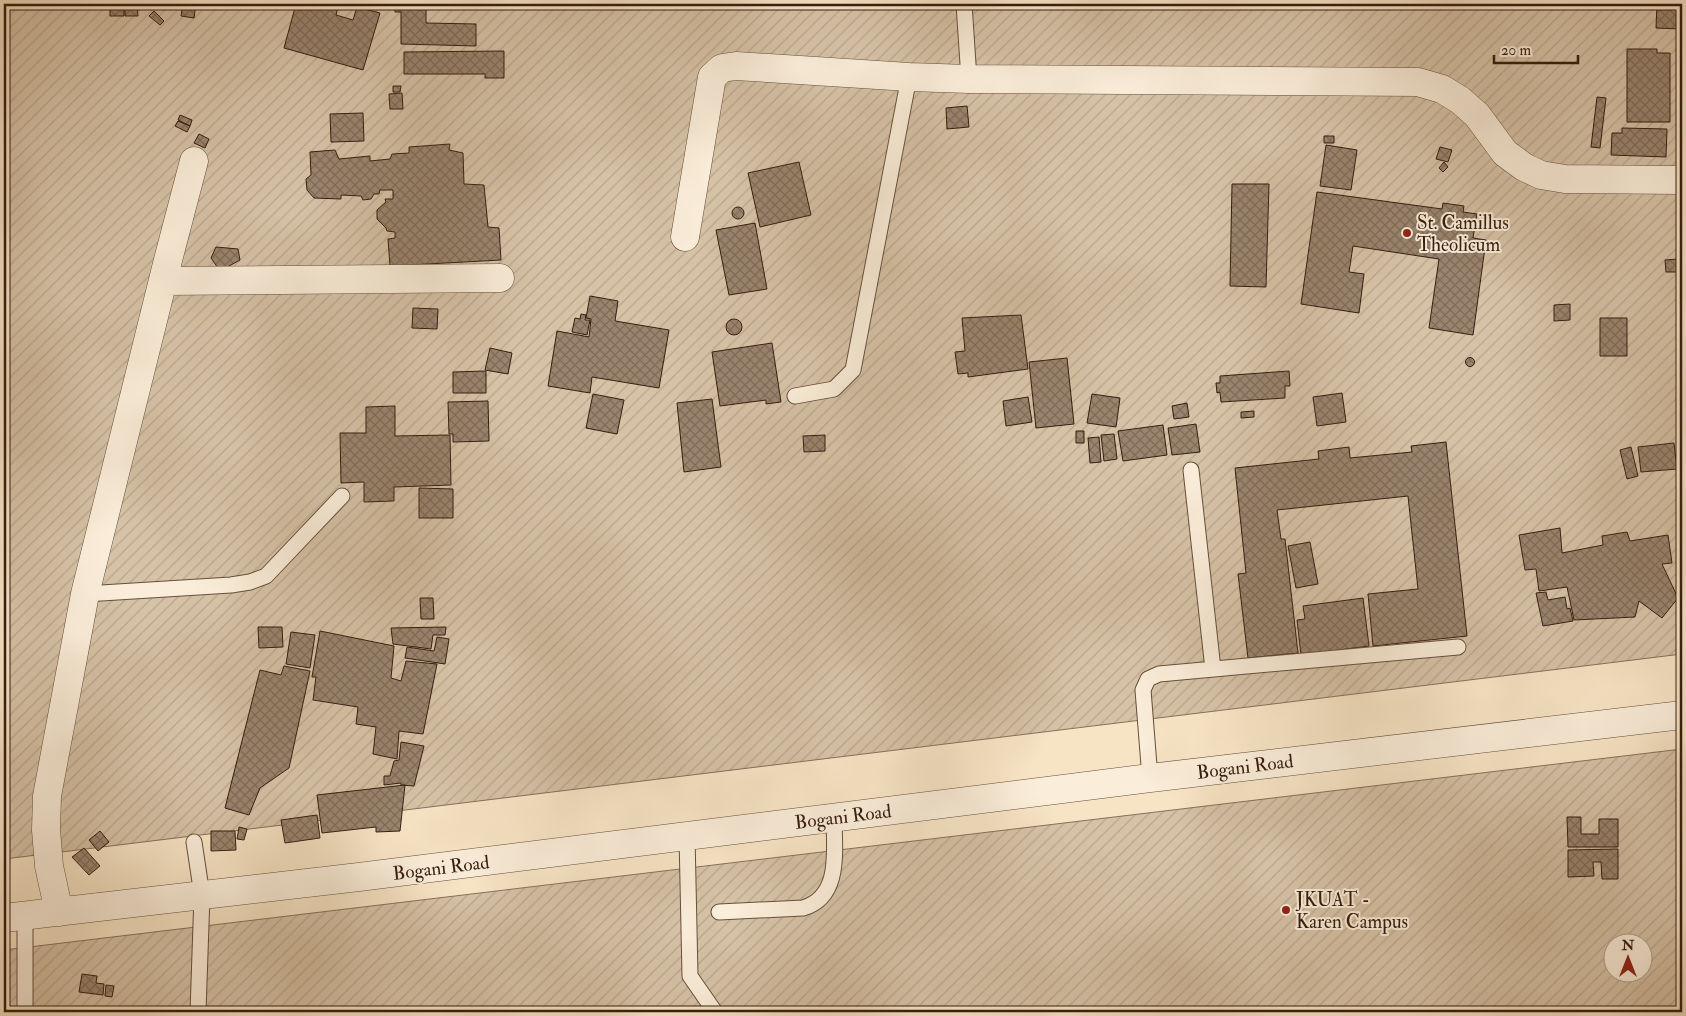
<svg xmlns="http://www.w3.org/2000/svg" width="1686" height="1016" font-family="'IM FELL Double Pica',serif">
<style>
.garden{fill:url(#garden-furrows);stroke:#86705b;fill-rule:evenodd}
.building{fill:url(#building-cross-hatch);stroke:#361d10}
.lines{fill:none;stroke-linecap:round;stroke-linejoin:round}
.lane-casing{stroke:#664f3d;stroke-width:17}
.street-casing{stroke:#664f3d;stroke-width:29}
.lane{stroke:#faedd9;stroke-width:15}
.street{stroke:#faedd9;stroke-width:28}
.poi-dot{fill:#8f2418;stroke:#faedd9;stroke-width:2}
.labels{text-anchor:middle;stroke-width:4;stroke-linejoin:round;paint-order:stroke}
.poi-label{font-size:19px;fill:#361d10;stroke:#faedd9;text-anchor:start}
.street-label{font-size:19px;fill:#361d10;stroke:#faedd9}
</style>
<defs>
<pattern id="garden-furrows" width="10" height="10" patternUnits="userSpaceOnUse" patternTransform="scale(1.25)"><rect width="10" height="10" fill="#d6c2a6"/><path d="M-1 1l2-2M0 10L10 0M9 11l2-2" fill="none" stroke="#b8a68e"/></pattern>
<pattern id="building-cross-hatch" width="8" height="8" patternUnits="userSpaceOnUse" patternTransform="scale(1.25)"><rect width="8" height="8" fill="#9a846e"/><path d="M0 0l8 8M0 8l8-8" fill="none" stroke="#7e6b59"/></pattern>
</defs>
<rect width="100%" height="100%" fill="#f7e4c5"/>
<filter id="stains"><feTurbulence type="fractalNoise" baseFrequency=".004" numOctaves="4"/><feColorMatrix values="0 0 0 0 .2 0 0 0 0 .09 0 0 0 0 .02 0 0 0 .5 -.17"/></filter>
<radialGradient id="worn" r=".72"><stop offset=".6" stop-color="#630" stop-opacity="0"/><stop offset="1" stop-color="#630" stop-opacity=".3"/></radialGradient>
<path class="garden" d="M4,4H1682V654L4,859Z
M1682,749V1012H4V950ZM1614,944H1644V974H1614Z"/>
<path class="building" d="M110,4H124V16H110Z
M125,4H137L138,16H125Z
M183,4H196L194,18L181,16Z
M296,4H329L338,6L336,15L353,20L357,7L380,13L363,70L284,48Z
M395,4H426V23L476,24V46L401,44V12H395Z
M1657,4H1682V29L1656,28Z
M154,11L164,21L160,25L149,16Z
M1627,49H1657V53H1670V122H1627Z
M504,51V78H485V74H404V52Z
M393,86H401L400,92H393Z
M402,93L403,109H390L389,94Z
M1597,97L1606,98L1600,148L1591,147Z
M967,106L969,127L947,129L946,108Z
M363,113L364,141L331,142L330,114Z
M180,115L192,120L190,126L178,120Z
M178,121L190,126L187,132L175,126Z
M1622,128L1667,129L1666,157L1611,155L1612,133H1622Z
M199,134L209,139L205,148L194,143Z
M1324,136H1334V143H1324Z
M450,144L449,150L463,153L464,184L484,185L488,227L499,228L501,260L390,266L388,239L395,238V232L387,231L386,228L377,219V210L386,202L385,199H393V190H380L379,194H374L371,199L363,200L361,196L341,195V199L314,198L307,190L306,179L311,175L310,152L335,150L339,159L370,156V161L390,159L392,154L409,153V147Z
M1326,145L1357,150L1351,190L1320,186Z
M1440,147L1452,150L1448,162L1436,159Z
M799,162L811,215L760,227L748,173Z
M1444,162L1448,167L1443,172L1439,168Z
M1232,184H1269L1266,287L1230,286Z
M1317,192L1442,209L1443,203L1464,206L1463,212L1477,214L1473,238L1486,240L1473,335L1429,328L1439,259L1353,246L1349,272L1364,274L1359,313L1301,304Z
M732 213a6 6 0 1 1 12 0a6 6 0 1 1-12 0Z
M755,223L767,289L729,295L716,230Z
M1677,240H1682V272H1666L1665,260L1678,259Z
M216,247L238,249L240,260L220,271L211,258Z
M590,296L618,301L615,321L669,330L659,388L592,377L590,393L548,386L557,331L589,337L591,319L586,318Z
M1570,304V320L1554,321V305Z
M413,308L438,309L437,329L412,328Z
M581,314L586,315L585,320H590L587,335L572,332L575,318L580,319Z
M1021,315L1028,369L968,377V373L958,374L955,352L965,351L962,318Z
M1600,318H1627V356H1600Z
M726 327a8 8 0 1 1 16 0a8 8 0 1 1-16 0Z
M772,343L781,402L766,404V400L720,406L712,352Z
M490,348L512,353L508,374L485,370Z
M1465.5 362a4.5 4.5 0 1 1 9 0a4.5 4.5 0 1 1-9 0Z
M1067,358L1074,424L1036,428L1029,362Z
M486,371V393H453V372Z
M1289,371L1290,386H1285V398L1221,402L1220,392L1217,393L1216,383H1220V376Z
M1342,393L1346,422L1317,426L1313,397Z
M593,394L624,400L617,434L586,428Z
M1092,394L1120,398L1116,427L1087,423Z
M1028,397L1032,422L1006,426L1003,401Z
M712,399L721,467L684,472L677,403Z
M488,401L489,441L453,442V434H449L448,402Z
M1187,403L1189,417L1174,419L1172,406Z
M395,406V436L450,435L451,485L394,487V501L364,502V482L341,483L340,433H366V407Z
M1254,411V417L1241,418V412Z
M1196,424L1200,452L1172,455L1168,428Z
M1163,425L1167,455L1123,461L1118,431Z
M1076,431H1084V443H1076Z
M1114,434L1117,459L1104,461L1101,435Z
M825,435V451L804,452L803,436Z
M1099,437L1101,462L1090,463L1088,438Z
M1446,442L1467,636L1373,646L1368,594L1418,589L1408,496L1277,510L1281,539H1285L1298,653L1248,658L1238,574L1246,573L1235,468L1319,459L1318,451L1349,447L1350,458L1412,452L1411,446Z
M1674,443L1677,469L1641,472L1638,447Z
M1631,447L1638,476L1627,479L1620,450Z
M419,488L453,489V518H419Z
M1560,528L1562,553L1603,545L1602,536L1627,532L1630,541L1668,535L1672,563L1662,564L1678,598L1662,618L1639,601L1635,617L1574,620L1567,587L1539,591L1536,569L1525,570L1519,535Z
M1310,542L1318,584L1296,588L1288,546Z
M1546,592L1548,600L1565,597L1567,609L1570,608L1573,621L1543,626L1536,593Z
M420,598H433L434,619H421Z
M1363,598L1369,646L1301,655L1297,620L1305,619L1303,606Z
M258,627H282L283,647L259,648Z
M446,627L445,635H433L431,649L393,644L391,628Z
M320,631L394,646L391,678L401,681L406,661L437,664L423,734L399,731L397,759L373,754L376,727L356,724L358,707L313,700L316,677H312Z
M291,632L315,635L310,668L286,664Z
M437,637L449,639L445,664L405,658L407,647L434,651Z
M284,666L310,671L289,768L260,788L249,815L225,808L260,670L281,675Z
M401,742L424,746L414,786L401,785V783L384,785V776H390L394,761L399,760Z
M405,785L400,831L376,832V827L322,833L317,795Z
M317,815L320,838L285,843L281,820Z
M1567,817H1581V834H1599V819H1618V847H1568Z
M239,827L247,829L244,840L237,839Z
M100,831L109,842L98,851L89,840Z
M211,831H235L236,850L211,851Z
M84,848L100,866L89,875L72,857Z
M1618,849V879H1602L1601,862H1593L1594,876L1568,877V850Z
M82,974L97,976L96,983L104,984L103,995L79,992Z
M106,985L114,986L112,997L105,996Z"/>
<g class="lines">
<defs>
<path id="lane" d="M964,4L969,79
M795,396L834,389L853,370L909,77
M1191,470L1213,669
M85,594L231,585L250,582L266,576L342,496
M1150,778L1143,690L1148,679L1159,674L1458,647
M687,836L690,976L715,1012
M194,842L202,895L198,1012
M719,912L803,908C842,897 834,849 834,817
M25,1012V915"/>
<path id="street" d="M685,237L712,77L722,68L736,66L909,77L969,79L1418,82L1442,89L1460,100L1477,115L1505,153L1524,167L1541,175L1565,179L1682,180
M163,281L500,278
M59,912L49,866L46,830L47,796L85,594L168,260L194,161
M4,918L359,877L1150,778L1682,715"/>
</defs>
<use href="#lane" class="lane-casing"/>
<use href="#street" class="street-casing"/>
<use href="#lane" class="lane"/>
<use href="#street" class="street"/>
</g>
<g class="poi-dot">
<circle cx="1407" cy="233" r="5"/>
<circle cx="1286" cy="910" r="5"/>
</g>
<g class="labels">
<g class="poi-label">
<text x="1417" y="229">St. Camillus<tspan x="1417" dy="22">Theolicum</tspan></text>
<text x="1296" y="906">JKUAT -<tspan x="1296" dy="22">Karen Campus</tspan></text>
</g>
<g class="street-label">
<text transform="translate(1245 766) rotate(-7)" y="7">Bogani Road</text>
<text transform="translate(843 816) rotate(-7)" y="7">Bogani Road</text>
<text transform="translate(441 867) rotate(-7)" y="7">Bogani Road</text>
</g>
</g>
<rect width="1686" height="1016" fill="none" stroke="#f7e4c5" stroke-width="20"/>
<rect x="5" y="5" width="1676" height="1006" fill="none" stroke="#361d10" stroke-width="2.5"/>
<rect x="10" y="10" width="1666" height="996" fill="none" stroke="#361d10"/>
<g transform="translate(1628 958)"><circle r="24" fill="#faedd9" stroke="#ac9a89"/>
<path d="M0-4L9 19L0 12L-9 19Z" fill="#8f2418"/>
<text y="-8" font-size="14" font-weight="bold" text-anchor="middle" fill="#361d10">N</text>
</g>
<path d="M1494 55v8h84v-8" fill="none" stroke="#361d10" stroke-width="2.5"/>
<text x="1501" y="55" font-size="15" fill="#361d10" stroke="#faedd9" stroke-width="4" paint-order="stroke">20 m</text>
<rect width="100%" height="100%" filter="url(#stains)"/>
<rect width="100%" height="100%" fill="url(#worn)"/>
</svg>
